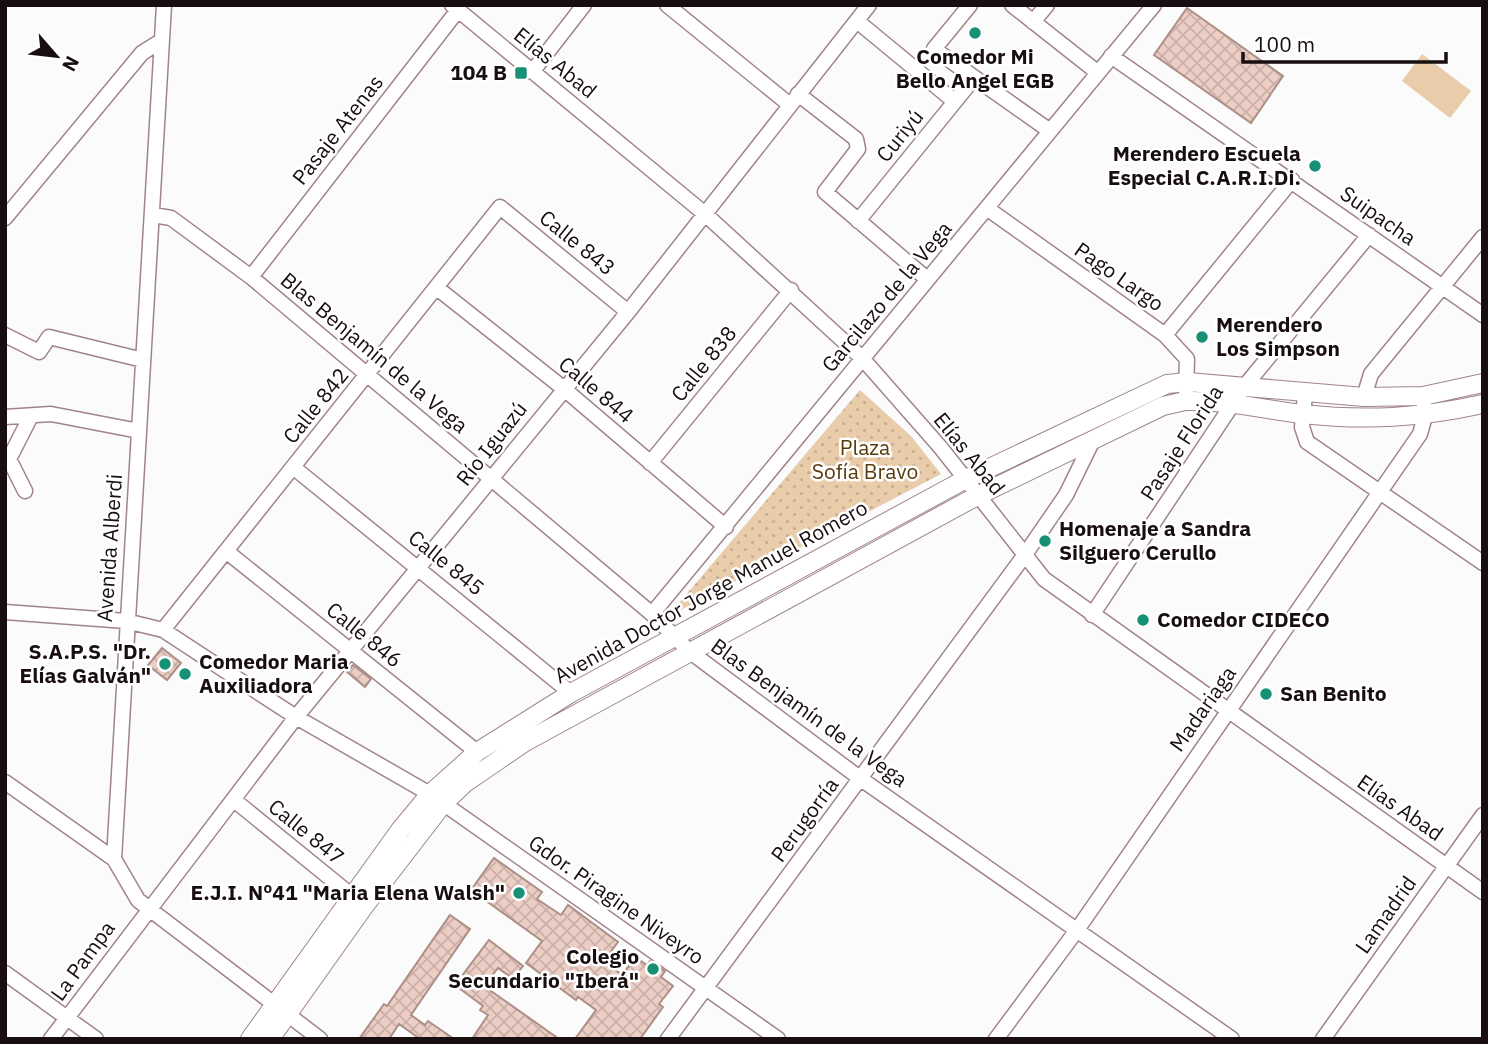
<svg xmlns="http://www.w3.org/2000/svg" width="1488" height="1044" font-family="'IBM Plex Sans',sans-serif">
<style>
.green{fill:url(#green-dots)}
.pitch{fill:#e9ccaa}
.building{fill:url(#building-cross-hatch);stroke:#ac9087;stroke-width:2}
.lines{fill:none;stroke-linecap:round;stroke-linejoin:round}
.minor-casing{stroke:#a1848a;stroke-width:17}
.major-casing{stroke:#a1848a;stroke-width:20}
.minor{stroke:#fff;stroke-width:14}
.major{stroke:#fff;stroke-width:18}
.poi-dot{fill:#179176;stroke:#fff;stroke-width:2.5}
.labels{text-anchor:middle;stroke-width:5;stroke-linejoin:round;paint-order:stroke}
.poi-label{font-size:21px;font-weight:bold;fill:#180e10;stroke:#fff;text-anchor:end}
.street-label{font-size:21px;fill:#180e10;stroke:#fff}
.park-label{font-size:21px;fill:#593a0c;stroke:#fff}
</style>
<defs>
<pattern id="green-dots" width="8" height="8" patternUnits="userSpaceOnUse" patternTransform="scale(1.75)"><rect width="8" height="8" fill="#e9ccaa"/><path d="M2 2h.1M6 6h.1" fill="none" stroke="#c7ae91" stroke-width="1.8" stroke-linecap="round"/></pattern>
<pattern id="building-cross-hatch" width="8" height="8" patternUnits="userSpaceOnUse" patternTransform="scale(1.75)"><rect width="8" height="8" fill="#eccec5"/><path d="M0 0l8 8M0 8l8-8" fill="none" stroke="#cab0a8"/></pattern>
</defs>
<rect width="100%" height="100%" fill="#fbfbfb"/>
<path class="green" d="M860,390L911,436L941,474L667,617Z"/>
<path class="pitch" d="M1422,54L1471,91L1450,118L1402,81Z"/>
<path class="building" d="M1187,8L1283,76L1251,123L1154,55Z
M162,648L181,663L167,680L148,665Z
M353,665L371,679L365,687L347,672Z
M494,858L542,892L537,899L561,915L568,905L618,942L604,961L622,975L635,957L647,965L650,961L665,971L661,977L673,986L659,1004L663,1007L640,1039H575L596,1010L578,997L576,1000L526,963L542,941L471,890Z
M450,915L470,929L411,1015L425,1025L428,1021L454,1039H420L399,1024L389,1039H359L384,1004L387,1006Z
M489,940L523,966L513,979L498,968L484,986L559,1039H472L488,1015L480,1010L483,1006L455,985Z"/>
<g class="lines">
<defs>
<path id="minor" d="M164,5L114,859L138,900L148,908L320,1039
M452,5L705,214L862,358L941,448L1044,579L1483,892
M667,5L790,105
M970,5L934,49L1050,131
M1012,5L1097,72
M857,21L954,101
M1033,22L1047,5
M1111,56L1483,315
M532,72L584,5
M798,94L856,139L858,149L825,192L927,279
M988,209L1165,335L1187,359L1186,391
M153,215L171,218L251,277L652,614L689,651L861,779L1232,1039
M5,218L142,53L161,41
M858,221L974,78
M251,277L458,10
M437,288L563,388L726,527
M5,335L39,352L49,337L143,360
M1165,335L1292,180
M1305,394L1302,427L1307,442L1483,563
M1364,397L1371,374L1483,237
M5,417L51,414L139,431
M650,463L791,290
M293,467L571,693
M25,491L9,459L31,416
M226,551L477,752
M5,612L126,621L163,630L296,717L430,794L778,1039
M652,614L1154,5
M1092,615L1244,387L1369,235
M163,630L500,207L628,312
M5,782L114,859
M234,800L351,895
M5,973L96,1039
M51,1039L296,717L628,312L869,5
M668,1039L1024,556L1066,495L1093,440
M996,1039L1077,930L1420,434L1425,416L1424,405
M1323,1039L1483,815"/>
<path id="major" d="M250,1039L400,830L430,794L477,752L571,693L964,480L1167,384L1188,382L1364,397L1423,396L1483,383
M270,1039L363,908L443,804L465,783L525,742L977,496L1163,406L1185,401C1224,400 1263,409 1302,414C1367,421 1419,418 1483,404"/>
</defs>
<use href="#minor" class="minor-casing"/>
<use href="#major" class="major-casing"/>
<use href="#minor" class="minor"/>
<use href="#major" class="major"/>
</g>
<g class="poi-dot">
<circle cx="975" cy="33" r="7"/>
<rect x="514" y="66" width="14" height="14" rx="3.5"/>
<circle cx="1315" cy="166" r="7"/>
<circle cx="1202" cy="337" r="7"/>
<circle cx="1045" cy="541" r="7"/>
<circle cx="1143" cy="620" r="7"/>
<circle cx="165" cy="664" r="7"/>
<circle cx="185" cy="674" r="7"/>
<circle cx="1266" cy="694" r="7"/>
<circle cx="519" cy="893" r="7"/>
<circle cx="653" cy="969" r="7"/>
</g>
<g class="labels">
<g class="poi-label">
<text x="975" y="64" text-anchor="middle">Comedor Mi<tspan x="975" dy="24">Bello Angel EGB</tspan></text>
<text x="507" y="80">104 B</text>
<text x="1301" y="161">Merendero Escuela<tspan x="1301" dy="24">Especial C.A.R.I.Di.</tspan></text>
<text x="1216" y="332" text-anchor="start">Merendero<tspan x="1216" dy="24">Los Simpson</tspan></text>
<text x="1059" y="536" text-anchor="start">Homenaje a Sandra<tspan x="1059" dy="24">Silguero Cerullo</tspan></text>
<text x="1157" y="627" text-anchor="start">Comedor CIDECO</text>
<text x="151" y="659">S.A.P.S. "Dr.<tspan x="151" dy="24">Elías Galván"</tspan></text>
<text x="199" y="669" text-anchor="start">Comedor Maria<tspan x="199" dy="24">Auxiliadora</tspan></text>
<text x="1280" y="701" text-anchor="start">San Benito</text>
<text x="505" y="900">E.J.I. Nº41 "Maria Elena Walsh"</text>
<text x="639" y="964">Colegio<tspan x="639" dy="24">Secundario "Iberá"</tspan></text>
</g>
<g class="street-label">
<text transform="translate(555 63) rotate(39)" y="7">Elías Abad</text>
<text transform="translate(338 130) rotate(-52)" y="7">Pasaje Atenas</text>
<text transform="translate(900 136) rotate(-51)" y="7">Curiyú</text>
<text transform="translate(1378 216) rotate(35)" y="7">Suipacha</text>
<text transform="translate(577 243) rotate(39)" y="7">Calle 843</text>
<text transform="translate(1119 277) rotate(35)" y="7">Pago Largo</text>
<text transform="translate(887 297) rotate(-50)" y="7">Garcilazo de la Vega</text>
<text transform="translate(374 353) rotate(40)" y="7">Blas Benjamín de la Vega</text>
<text transform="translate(704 364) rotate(-51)" y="7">Calle 838</text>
<text transform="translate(596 390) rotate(40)" y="7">Calle 844</text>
<text transform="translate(316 406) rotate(-51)" y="7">Calle 842</text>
<text transform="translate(1182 443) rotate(-57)" y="7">Pasaje Florida</text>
<text transform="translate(492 444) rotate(-52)" y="7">Río Iguazú</text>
<text transform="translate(969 454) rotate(51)" y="7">Elías Abad</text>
<text transform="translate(110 548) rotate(-86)" y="7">Avenida Alberdi</text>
<text transform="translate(446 563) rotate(39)" y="7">Calle 845</text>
<text transform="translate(711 592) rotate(-29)" y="7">Avenida Doctor Jorge Manuel Romero</text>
<text transform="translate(364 635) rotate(39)" y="7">Calle 846</text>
<text transform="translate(1203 709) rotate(-55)" y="7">Madariaga</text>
<text transform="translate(809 713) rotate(36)" y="7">Blas Benjamín de la Vega</text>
<text transform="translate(1400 808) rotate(35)" y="7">Elías Abad</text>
<text transform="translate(805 820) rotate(-54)" y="7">Perugorría</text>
<text transform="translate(306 832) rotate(39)" y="7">Calle 847</text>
<text transform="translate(616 900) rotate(35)" y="7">Gdor. Piragine Niveyro</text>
<text transform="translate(1386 915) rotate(-55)" y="7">Lamadrid</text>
<text transform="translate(83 961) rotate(-54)" y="7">La Pampa</text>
</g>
<g class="park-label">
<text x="865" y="455">Plaza<tspan x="865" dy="24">Sofía Bravo</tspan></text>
</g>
</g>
<rect width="1488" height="1044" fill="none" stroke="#180e10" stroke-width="14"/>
<g transform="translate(56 56) rotate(118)" stroke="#ffffff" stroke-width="5" paint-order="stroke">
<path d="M0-5L12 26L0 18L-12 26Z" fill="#180e10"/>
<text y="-10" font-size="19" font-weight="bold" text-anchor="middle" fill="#180e10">N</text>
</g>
<path d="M1243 52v10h203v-10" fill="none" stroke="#180e10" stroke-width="3.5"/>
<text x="1254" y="52" font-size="21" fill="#180e10" stroke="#ffffff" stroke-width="5" paint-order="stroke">100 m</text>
</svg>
